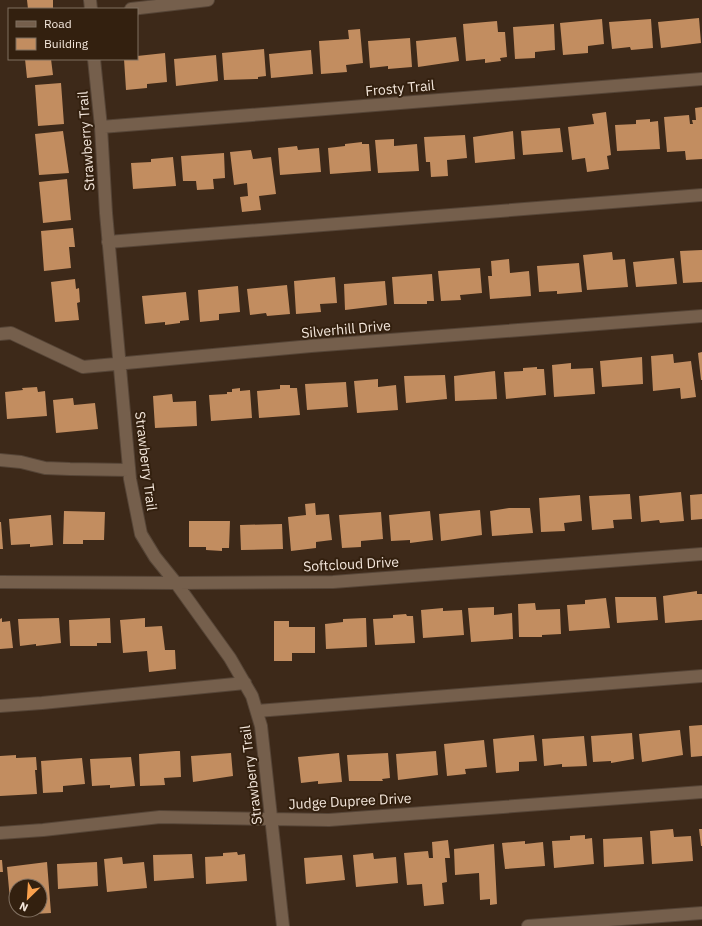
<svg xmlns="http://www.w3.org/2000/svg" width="702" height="926" font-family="'IBM Plex Sans',sans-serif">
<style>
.building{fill:#c28d60}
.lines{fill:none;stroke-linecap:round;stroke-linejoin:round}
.minor-casing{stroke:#564537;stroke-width:14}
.minor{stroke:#755f4c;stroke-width:12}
.labels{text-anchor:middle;stroke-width:4;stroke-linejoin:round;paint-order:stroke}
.street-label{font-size:14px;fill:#f4e7dc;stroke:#33200f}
</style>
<rect width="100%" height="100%" fill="#3d2919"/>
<path class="building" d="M27,0H53V9H28Z
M699,18L701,43L661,48L658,22Z
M602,19L604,44L588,46V53L563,55L560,23Z
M651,19L653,48L631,50L630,47L612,49L609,22Z
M497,21L498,32H505L507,57L500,58L501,61L485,63V59L466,61L463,24Z
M554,24L555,50L535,52V58L515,59L513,27Z
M360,29L363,63L346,65L347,72L321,74L319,41L349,39L348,30Z
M456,37L459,61L418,67L416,41Z
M410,38L412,67L388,69V66L370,68L368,41Z
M264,49L266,76L258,77V79L224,80L222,53Z
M311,50L313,74L271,78L269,54Z
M165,53L167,82L147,84V88L126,90L124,59H137V56Z
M216,55L218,81L176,86L174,59Z
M25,59H51L53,75L27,78Z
M61,83L64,124L38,126L35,85Z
M702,107V159L686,160L685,151L667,152L664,117L689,115L690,124H693L692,120H696L695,108Z
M606,112L611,155L607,156L609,169L587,172L585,158L572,160L568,127L594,124L592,114Z
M650,119V122L658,121L660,149L617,151L615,125L636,124V120Z
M560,128L563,152L523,155L521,131Z
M63,131L69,173L39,175L35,134Z
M513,131L515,159L475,163L473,137Z
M465,135L467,158L447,160L448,176L431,177L430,162H426L424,137Z
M394,139V146L417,144L419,171L378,173L375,140Z
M362,142V144H369L371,171L330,174L328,148L345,146V144Z
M297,146L298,150L319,148L321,172L280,175L278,148Z
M251,150L253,159L271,157L276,194L259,196L261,210L242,212L240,197L248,196L247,183L234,185L230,152Z
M224,153L225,178L213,179L214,189L197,190L196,181H183L181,156Z
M173,157L176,186L133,189L131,163L151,162V159Z
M67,179L71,220L43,223L39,182Z
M73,228L75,247H69L71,268L44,271L41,231Z
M702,250V282L683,283L680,251Z
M612,252L613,260L625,259L628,287L587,290L583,255Z
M674,258L677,284L636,287L633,262Z
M509,259L510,273L529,271L531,296L490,299L488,276H492L491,261Z
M579,263L582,292L557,294V291L539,292L537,266Z
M480,268L482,293L460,295L461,300L441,301L438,271Z
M432,274L434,301H427V304H394L392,277Z
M335,277L337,303L320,304L321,312L296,314L294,281Z
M75,279L76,289L79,288L80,302L77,303L79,320L55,322L51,282Z
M385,281L387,305L345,310L344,284Z
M287,285L290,314L267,316L266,313L250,315L247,289Z
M238,286L240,312L219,314V320L200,322L198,290Z
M186,292L189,320L180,321V323L165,325V322L145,324L142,296Z
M702,352V380H701L698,353Z
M673,354L674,363L691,361L696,397L681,399L680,388L653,391L651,356Z
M642,357L643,384L602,387L600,361Z
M571,363V369L593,368L595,394L554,397L552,365Z
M537,367V369H544L546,395L506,399L504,372L523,371V368Z
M495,371L497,399L455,401L454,376Z
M445,375L447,399L406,403L404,376Z
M378,379V387L396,385L398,410L357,413L354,381Z
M346,382L348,407L307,410L305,384Z
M280,385H290V388H297L300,415L259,418L257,391L280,389Z
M37,387L38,392L45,391L47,416L7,419L5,392L23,390L22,388Z
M240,388V391L250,390L252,418L211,421L209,395L227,394V392H232V389Z
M172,394L173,402L196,401L197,426L155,428L153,396Z
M73,398L74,405L95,403L98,429L56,433L53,400Z
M681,492L684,521L660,523L659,520L641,522L639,496Z
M630,494L632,519L613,520L614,528L592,530L589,496Z
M702,494V519L691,520L690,495Z
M580,495L582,521L564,523L565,531L541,532L539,498Z
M315,503L316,515L329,514L332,540L316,542V548L291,551L288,517L306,515L305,504Z
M509,508H530L533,533L492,536L490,511Z
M480,510L482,535L441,541L439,514Z
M64,511L105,512L104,540H83V544H63Z
M430,511L433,540L410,543V540L391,541L389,515Z
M381,512L383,539L361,541V547L342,548L339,515Z
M51,515L53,545L30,547V544L11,545L9,519Z
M189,521H230L229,548H222V551L206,550V547H189Z
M0,522H1L3,549H0Z
M282,524L283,549L241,550L240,525Z
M697,591V594H702V620L665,623L663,596Z
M615,597H656L658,620L617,623Z
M606,598L610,628L569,631L567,605L585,604V600Z
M535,603L536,610L560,609L561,634L542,635V637H519L518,604Z
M494,607V615L512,613L513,639L471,642L468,608Z
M443,608V611L462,610L464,635L423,638L421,610Z
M406,614L407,616H413L415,643L375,645L373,619L393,618V615Z
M2,618V622L10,621L13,648L0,649V619Z
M59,618L61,643L36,646V644L20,646L18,619Z
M110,618L111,643H97V646H70L69,620Z
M145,618V627L162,626L165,650H175L176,669L149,672L147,651L123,653L120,620Z
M364,618H366L367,647L326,649L325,624L343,622V619Z
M274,621H289V627H315V653H292V661H274Z
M702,725V756L691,757L689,726Z
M680,730L683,755L642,762L639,734Z
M632,733L634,759L611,763V761L593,762L591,736Z
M534,735L537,761L519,762V771L496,773L493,739Z
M584,736L587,766L562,767V764L544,766L542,739Z
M484,740L487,767L465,769L466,774L447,776L444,744Z
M176,751H180L181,777L164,778L165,785L140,786L139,754Z
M436,751L438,775L398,780L396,754Z
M231,753L233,776L193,782L191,756Z
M339,753L342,782L318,784V781L301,783L298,757Z
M388,753L390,778L382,779L383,781H349L347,755Z
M16,755V758L36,757L37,770H35L37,794L0,796V756Z
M131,757L135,786L110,788V785L92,786L90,759Z
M82,758L85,784L63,786V792L43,793L41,761Z
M673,829L674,837L691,836L693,861L652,864L650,831Z
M699,829H702V846H701Z
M585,835V839L592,838L594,864L554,868L552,841L570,840V836Z
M642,837L644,864L604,867L603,839Z
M448,840L450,858H445L447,882L442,883L444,904L424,906L422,884L407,885L404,853L428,851L429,858H433L432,842Z
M525,841V844L543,842L545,866L505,869L502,843Z
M494,844L497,904L490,905V899L480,900L479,873L455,875L454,849Z
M237,852L238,855L245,854L247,881L206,884L205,857L223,856V853Z
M373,853L374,859L396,857L398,883L356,887L353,855Z
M192,854L194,878L154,881L153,855Z
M342,855L345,880L306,884L304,858Z
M122,857L123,864L144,862L147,888L107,892L104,859Z
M0,860H2L3,872H0Z
M47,862L51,913L34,914V910H40V886H16V899L10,900L7,867Z
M97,862L98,886L58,889L57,864Z"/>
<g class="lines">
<defs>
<path id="minor" d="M90,0L91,9
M131,9L208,0
M94,59L101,127L106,213L130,479L141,534L155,557L176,583L230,658L252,696L261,726L283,926
M101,127L702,79
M108,242L702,195
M0,334L11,333L83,367L311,346L702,316
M0,460L21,462L45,468L70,469L129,470
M0,582L176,583L333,582L702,554
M0,706L42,703L245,683
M257,711L702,676
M0,833L43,830L160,817L329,820L702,792
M528,926L702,913"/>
</defs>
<use href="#minor" class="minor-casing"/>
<use href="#minor" class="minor"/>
</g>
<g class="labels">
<g class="street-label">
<text transform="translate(400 88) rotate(-5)" y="5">Frosty Trail</text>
<text transform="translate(86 141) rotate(-94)" y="5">Strawberry Trail</text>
<text transform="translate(346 329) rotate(-5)" y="5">Silverhill Drive</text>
<text transform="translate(146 461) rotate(83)" y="5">Strawberry Trail</text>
<text transform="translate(351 564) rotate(-3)" y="5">Softcloud Drive</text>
<text transform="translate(251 775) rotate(-97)" y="5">Strawberry Trail</text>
<text transform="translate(350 801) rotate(-3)" y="5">Judge Dupree Drive</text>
</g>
</g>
<rect x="8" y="8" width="130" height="52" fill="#33200f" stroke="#807061"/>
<rect x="16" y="21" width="20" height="6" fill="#755f4c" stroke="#807061"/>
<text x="44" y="28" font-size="12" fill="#f4e7dc">Road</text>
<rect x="16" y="38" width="20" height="12" fill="#c28d60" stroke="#807061"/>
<text x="44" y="48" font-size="12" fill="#f4e7dc">Building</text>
<g transform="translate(28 898) rotate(205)"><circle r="19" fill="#33200f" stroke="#807061"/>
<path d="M0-3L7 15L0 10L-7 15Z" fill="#f9a04d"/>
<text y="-6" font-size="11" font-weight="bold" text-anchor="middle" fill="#f4e7dc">N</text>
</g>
</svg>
